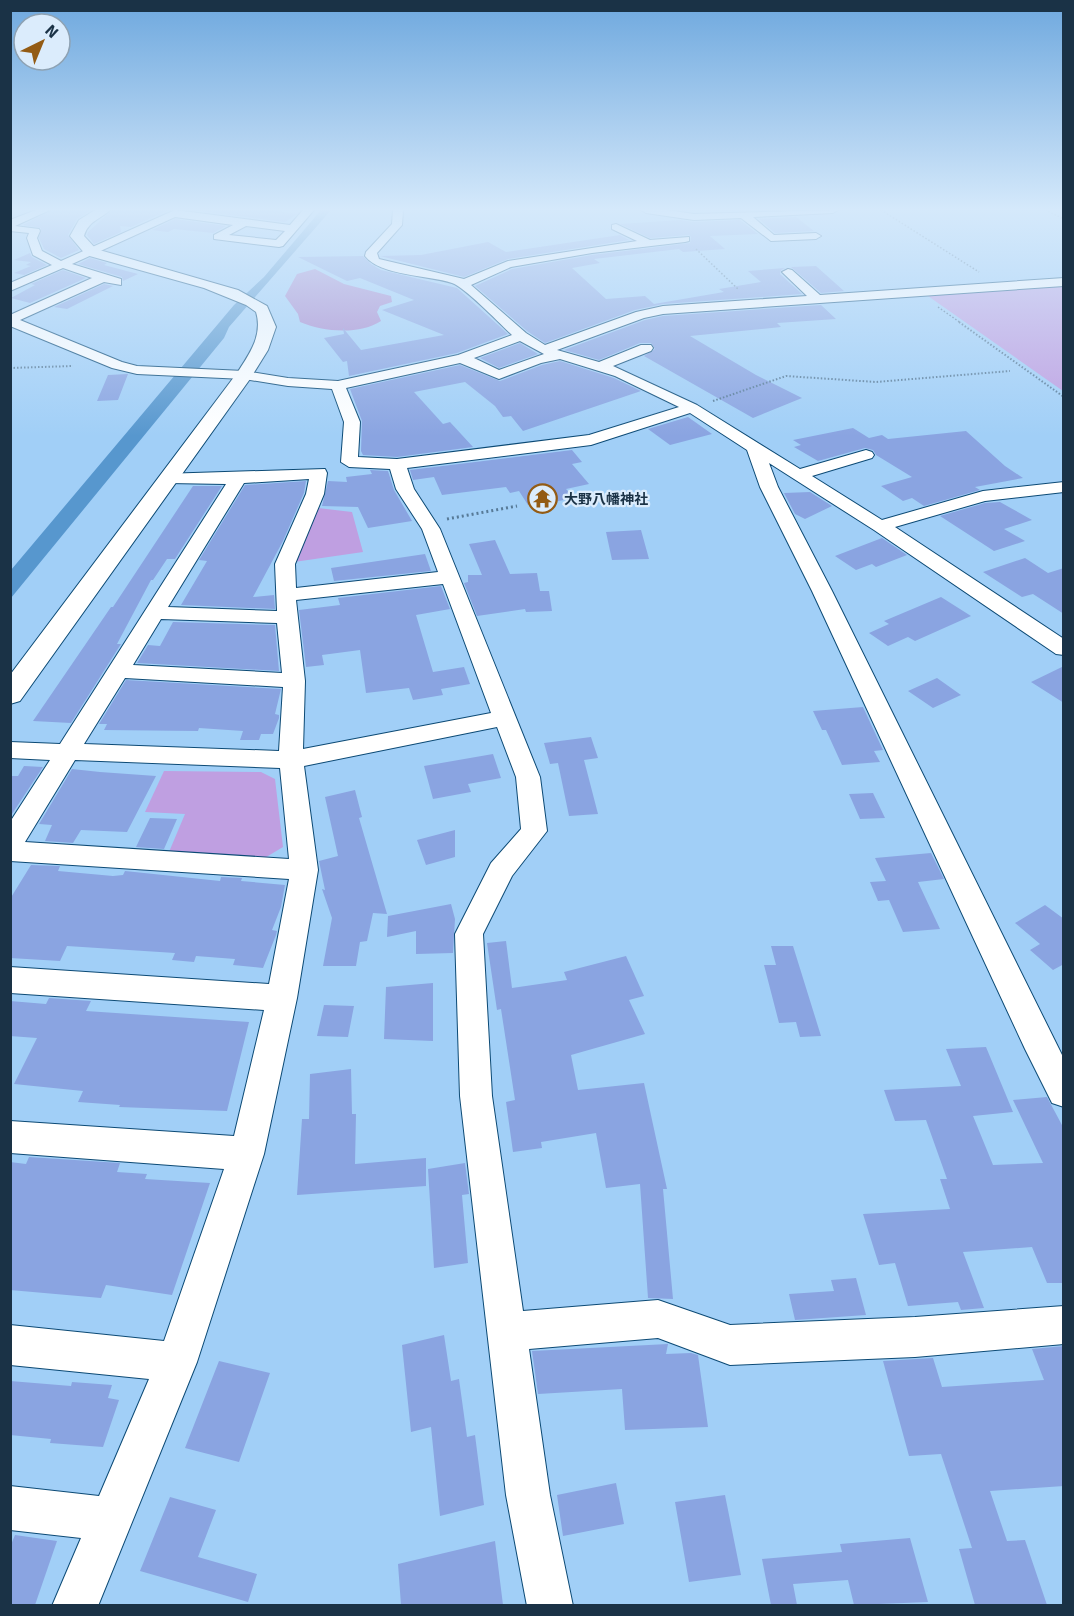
<svg xmlns="http://www.w3.org/2000/svg" width="1074" height="1616" font-family="Signika,'Noto Sans JP',sans-serif">
<style>
.green{fill:#bf9fe1}
.forest{fill:#a887cc}
.water{fill:#5797ce}
.building{fill:#8aa4e1}
.lines{fill:none;stroke-linecap:round;stroke-linejoin:round}
.minor-casing{stroke:#0c4a75;stroke-width:2}
.tertiary-casing{stroke:#0c4a75;stroke-width:2}
.path-far2{stroke:#577a97;stroke-width:1.5;stroke-dasharray:1.5 2;stroke-linecap:butt}
.path-far1{stroke:#577a97;stroke-width:2;stroke-dasharray:1.5 2;stroke-linecap:butt}
.path{stroke:#577a97;stroke-width:3;stroke-dasharray:2 3;stroke-linecap:butt}
.minor{fill:#fff;fill-rule:evenodd}
.tertiary{fill:#fff;fill-rule:evenodd}
.labels{text-anchor:middle;stroke-width:4.5;stroke-linejoin:round;paint-order:stroke}
.far-poi-label{font-size:14px;font-weight:bold;fill:#1a3246;stroke:#dbecfc;text-anchor:start}
</style>
<rect width="100%" height="100%" fill="#a1cff7"/>
<path class="green" d="M1063,286V391L928,296Z
M318,508L352,512L363,552L294,562Z
M164,771L261,772L275,779L283,847L263,859L169,852L185,814L145,812Z"/>
<path class="forest" d="M315,269L344,284L391,296L392,302L380,306L377,312L381,321C360,335 323,332 300,322L298,314L285,296L297,274Z"/>
<path class="water" d="M321,210H331L229,327L224,338L11,598V570L234,305L264,277Z"/>
<path class="building" d="M52,210H91L77,219L68,235L79,250L61,258L44,249L39,238L41,228L23,225Z
M112,210H169L131,227L120,226L121,232L94,244L87,235L88,232Z
M193,210H269L297,214L285,222Z
M796,217L814,231L775,233L759,219Z
M175,219L226,226L213,233L174,229L168,232L152,230Z
M680,220L694,222L740,220L758,234L710,236L725,249L683,252L679,249L594,259L600,263L572,268L606,299L645,296L654,304L724,292L719,289L761,282L748,271L785,268L781,270L780,274L802,294L663,304L635,310L545,343L527,331L475,286L512,269L592,255L690,243L691,237L689,235L650,238L620,224Z
M620,235L629,240L508,259L464,277L380,256L421,255L488,242L506,252Z
M30,253L32,257L47,265L24,275L14,273L31,266L26,265L31,262L14,260Z
M363,256L371,264L381,270L457,288L508,334L457,353L349,376L347,361L343,362L324,338L344,334L343,328L361,350L444,335L382,310L414,300L360,278L347,281L298,257Z
M90,258L107,263L104,265L138,274L123,281L122,277L78,264Z
M816,266L844,291L821,293L791,267Z
M63,270L86,278L30,303L11,298L35,285L31,284Z
M104,284L113,286L67,309L54,307Z
M821,305L836,319L777,323L781,327L690,336L756,375L802,398L753,418L644,356L655,349L651,343H640L599,360L564,350L645,320L663,316Z
M520,343L538,354L499,368L480,358Z
M560,361L614,378L641,391L523,431L511,416L503,417L495,406L465,382L414,392L443,424L450,422L473,447L397,457L363,455L361,451L362,421L350,389L460,365L500,381L542,365Z
M128,374L118,400L97,401L108,375Z
M688,417L712,434L670,445L648,429Z
M853,428L869,438L882,435L888,439L966,431L1005,466L1023,478L975,487L980,490L924,506L912,498L903,501L881,486L912,477L876,455L873,450L865,448L818,461L794,447L801,445L793,440Z
M572,450L582,462L572,464L589,484L566,489L574,498L533,506L528,505L519,491L510,493L506,487L442,495L434,477L413,480L410,470Z
M370,470L388,471L394,490L412,521L368,528L358,507L322,506L328,481L347,482L346,477L372,474Z
M306,481L304,493L283,541L253,597L274,595L275,609L181,605L207,561L199,560L245,485Z
M193,486H222L175,559H167L153,580H151L117,644H121L71,723L33,721L111,607H113Z
M810,492L832,506L805,519L795,514L784,493Z
M1000,502L1032,520L1004,529L1025,541L994,551L940,516L985,503Z
M641,530L649,559L612,560L606,532Z
M882,538L907,555L876,567L872,564L856,570L835,556Z
M495,540L510,574L537,573L540,591H549L552,611L526,612L525,609L477,616L464,583L468,582V575H482L469,544Z
M425,554L431,571L334,581L331,568Z
M1025,558L1048,573L1064,568V614L1033,594L1022,597L983,572Z
M441,586L450,609L416,615L433,672L464,667L470,684L441,689L443,695L413,700L409,688L366,693L360,650L322,655L324,665L306,667L299,610L340,605L338,598Z
M941,597L971,616L915,641L908,637L888,646L869,633L889,624L884,621Z
M173,622L275,625L279,671L137,663L148,645L160,646Z
M1064,666V703L1031,682Z
M937,678L961,695L933,708L908,691Z
M126,680L281,689L275,714L279,715V718L273,734H261L259,740H240L243,731L199,728L198,731L104,730L107,724H99Z
M863,707L883,750L874,751L880,762L842,765L826,730H822L813,711Z
M591,737L598,758L584,760L598,814L569,816L558,763L550,764L544,743Z
M493,754L501,778L468,784L471,792L433,799L424,766Z
M24,766L43,767L10,817V776H18Z
M72,769L100,772L156,776L127,832L81,830L73,843L45,841L52,825L39,824Z
M355,790L362,817L359,818L387,914L373,913L367,941L360,942L356,966H323L332,918L322,889L325,890L319,861L338,856L325,797Z
M873,793L885,818L860,819L849,794Z
M150,818L177,819L164,849L136,847Z
M455,830V857L426,865L417,840Z
M931,853L944,879L918,882L940,929L903,932L889,900L878,901L870,882L886,881L875,858Z
M31,865L60,866L58,871L113,876L123,875L125,871L220,881L221,877L242,878L241,881L285,885L281,907L272,930L277,931L276,935L263,968L233,965L235,959L196,956L194,962L172,960L175,953L67,946L60,961L10,958V899Z
M451,904L455,919L453,953L416,954V931L387,937L388,916Z
M1045,905L1064,919V964L1053,970L1030,950L1040,944L1015,923Z
M506,941L512,988L567,980L564,972L626,956L644,996L629,1000L645,1034L571,1055L578,1090L644,1083L667,1189H663L673,1299L648,1298L640,1184L606,1188L596,1133L541,1142L542,1148L513,1152L506,1102L515,1100L501,1009L497,1010L487,943Z
M771,946H793L821,1036L800,1037L796,1022L779,1023L764,965H776Z
M433,983V1041L384,1039L386,987Z
M49,998L91,1001L86,1011L249,1022L227,1111L119,1107L120,1105L78,1102L83,1091L14,1084L37,1038L10,1036V1001L46,1004Z
M324,1005L354,1006L348,1037L317,1036Z
M986,1047L1013,1112L973,1116L993,1165L1043,1163L1013,1100L1047,1097L1063,1127L1064,1283H1047L1032,1247L963,1252L984,1308L961,1310L958,1302L908,1306L895,1263L879,1265L863,1214L950,1209L940,1179H947L926,1120L895,1121L884,1090L961,1086L946,1049Z
M351,1069L352,1114H356L355,1164L426,1158V1186L297,1195L302,1119H309L310,1074Z
M29,1157L120,1163L117,1172L147,1174L145,1179L210,1183L172,1295L106,1285L101,1298L10,1290V1162L26,1164Z
M465,1163L469,1194L462,1195L468,1263L434,1268L428,1169Z
M856,1278L866,1315L795,1320L789,1294L834,1291L831,1280Z
M444,1335L451,1381L459,1379L467,1437L475,1435L484,1505L440,1516L431,1427L411,1432L402,1345Z
M668,1344L666,1354L691,1353L698,1355L708,1427L625,1430L622,1389L538,1394L532,1351Z
M1064,1346V1486L990,1491L1007,1541L1025,1540L1047,1605H975L959,1549L972,1548L941,1454L909,1456L883,1361L933,1358L942,1387L1044,1380L1032,1349Z
M219,1361L270,1373L239,1462L185,1448Z
M10,1381L71,1386L72,1382L112,1385L108,1398L119,1400L103,1447L50,1443L51,1439L10,1435Z
M616,1483L624,1524L563,1536L557,1495Z
M725,1495L741,1575L689,1582L675,1502Z
M170,1497L216,1510L198,1557L257,1574L248,1602L140,1571Z
M15,1535L57,1541L35,1605H10V1547Z
M910,1538L928,1602L854,1605L848,1580L793,1584L797,1605H771L762,1559L842,1552L840,1544Z
M495,1541L503,1605H401L398,1564Z"/>
<g class="lines">
<defs>
<path id="minor" d="M36,210H50L15,226L39,229L40,231L37,238L42,251L61,261L175,210L290,225L303,210H314L283,246L279,247L214,239V235L233,225L175,217L72,264L121,279V285L104,282L20,320L122,362L137,366L244,371L288,378L338,381L458,355L512,335C500,324 465,287 452,283C429,275 380,276 365,256L366,252L392,224L393,210H403L402,225L377,253L379,259L464,279L508,261L637,241L612,229V225L616,224L650,240L689,237V241L685,242L592,253L511,267L471,285L526,333L545,345L636,312L663,306L807,296L782,272L788,269L792,270L820,295L1064,278V286L663,314L644,318L557,350L599,362L641,345H651L653,348L651,351L613,366L697,405L800,469L866,450L872,452L874,455L872,458L812,476L882,520L983,491L1064,482V492L985,501L895,527L1064,639V655L1056,654L874,530L769,463L778,487L832,591L1064,1059V1107L1052,1103L1025,1049L812,591L760,487L747,450L690,413L591,445L407,468L414,489L440,529L540,777L547,831L512,876L483,934L492,1096L523,1311L658,1300L730,1325L915,1317L1064,1306V1344L915,1357L730,1365L658,1338L529,1349L550,1495L573,1606H527L506,1495L460,1096L455,934L491,863L521,829L516,777L497,727L304,766L318,870L297,998L264,1154L197,1362L98,1606H52L81,1538L10,1530V1486L99,1496L149,1379L10,1365V1325L164,1341L224,1169L10,1153V1121L234,1136L264,1010L10,993V967L269,984L289,879L10,861V822L50,760L10,758V742L60,744L226,484L168,483L162,482L160,478L162,474L325,469L327,473L324,494L295,564L296,588L438,572L422,529L396,489L390,469L349,467L341,462L344,422L332,389L288,386L244,379L137,374L112,368L10,326V315L92,278L63,268L10,291V283L52,265L33,255L27,238L29,233L10,231V220ZM246,226L285,231L276,240L229,235ZM520,341L544,354L499,370L474,358ZM560,359L615,376L679,407L589,435L397,459L358,457L360,422L346,388L460,363L499,379L541,363ZM309,479L306,494L275,564L277,611L168,607L244,483ZM443,584L491,713L303,749L305,681L296,600ZM161,619L277,623L282,673L133,665ZM125,678L283,687L279,751L84,744ZM75,760L280,768L289,859L25,842Z
M641,210H667L694,214L838,210L833,213L753,217L774,235L816,233L821,236L816,239L771,241L741,218L694,220L646,213Z"/>
<path id="tertiary" d="M95,210H110C101,219 88,221 84,236L96,249L238,290L267,306L276,327L268,350L250,379L20,701L10,704V675L237,373C250,353 263,335 256,312L246,305L204,288L86,255L70,236L79,220Z"/>
</defs>
<use href="#minor" class="minor-casing"/>
<use href="#tertiary" class="tertiary-casing"/>
<path class="path-far2" d="M881,210L979,272
M1045,210L1064,219
M696,249L739,290
M938,307L961,323"/>
<path class="path-far1" d="M959,322L1064,397
M10,368L73,366
M713,401L786,376L876,382L1010,371"/>
<path class="path" d="M447,519L517,506"/>
<use href="#minor" class="minor"/>
<use href="#tertiary" class="tertiary"/>
</g>
<linearGradient id="sky" x2="0" y2="1"><stop stop-color="#6ea8de"/><stop offset="0.48" stop-color="#d5e9fb"/><stop offset="1" stop-color="#d5e9fb" stop-opacity="0"/></linearGradient>
<rect width="1074" height="436" fill="url(#sky)"/>
<defs>
<symbol id="temple-ring" viewBox="-11 -11 22 22"><circle r="9.5" fill="#dbecfc" stroke="#935b14" stroke-width="1.5"/><path d="M0-6L5-2H3V0L6.5 2.5H4V6H1.5V3h-3V6H-4V2.5H-6.5L-3 0V-2H-5Z" fill="#935b14"/></symbol>
</defs>
<g fill-rule="evenodd">
<use href="#temple-ring" x="526" y="482" width="33" height="33"/>
</g>
<g class="labels">
<g class="far-poi-label">
<text x="564" y="504">大野八幡神社</text>
</g>
</g>
<rect width="1074" height="1616" fill="none" stroke="#1a3246" stroke-width="24"/>
<g transform="translate(42 42) rotate(43)"><circle r="28" fill="#dbecfc" stroke="#8ea2b3" stroke-width="1.5"/>
<path d="M0-4.5L10 22L0 15L-10 22Z" fill="#935b14"/>
<text y="-9" font-size="16" font-weight="bold" text-anchor="middle" fill="#1a3246">N</text>
</g>
</svg>
